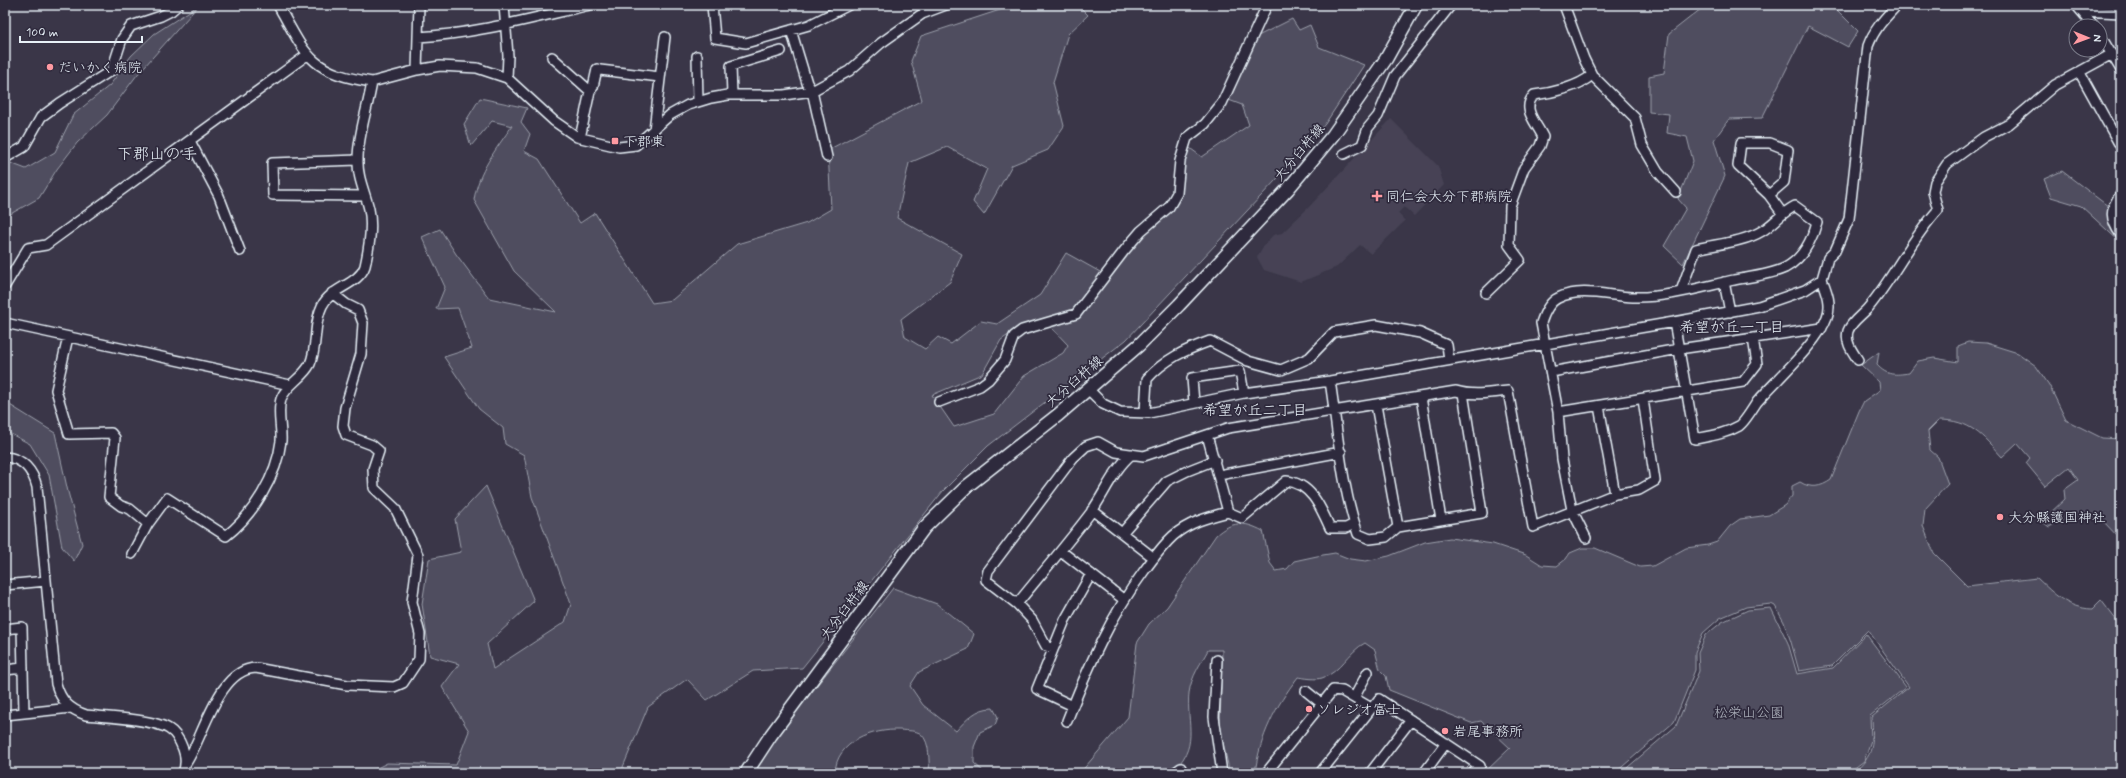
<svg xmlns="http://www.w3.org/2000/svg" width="2126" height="778" font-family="Mynerve,'Klee One',sans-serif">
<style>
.built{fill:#464354}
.green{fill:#504e5f;stroke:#9ca0ac}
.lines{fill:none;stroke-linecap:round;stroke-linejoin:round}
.minor-casing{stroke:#e8f1f8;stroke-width:12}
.major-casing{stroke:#e8f1f8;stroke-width:15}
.minor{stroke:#2f2a3d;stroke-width:9}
.major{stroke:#2f2a3d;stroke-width:12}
.poi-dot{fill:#ff9aa2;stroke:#2f2a3d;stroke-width:1.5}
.labels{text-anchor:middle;stroke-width:3.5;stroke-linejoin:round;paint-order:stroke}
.poi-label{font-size:14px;fill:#e8f1f8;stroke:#2f2a3d;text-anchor:start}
.street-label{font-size:14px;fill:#e8f1f8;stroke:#2f2a3d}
.park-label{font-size:14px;fill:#b3b8c2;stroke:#2f2a3d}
.neighbourhood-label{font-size:15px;fill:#e8f1f8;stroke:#2f2a3d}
.quarter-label{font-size:16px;fill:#e8f1f8;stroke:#2f2a3d}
</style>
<rect width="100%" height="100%" fill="#3a3648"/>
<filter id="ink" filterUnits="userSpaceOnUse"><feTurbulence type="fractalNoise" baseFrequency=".025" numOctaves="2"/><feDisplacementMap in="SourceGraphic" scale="8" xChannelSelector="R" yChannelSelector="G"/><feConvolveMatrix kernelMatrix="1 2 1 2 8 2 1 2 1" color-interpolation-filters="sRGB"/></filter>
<g filter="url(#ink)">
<path class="built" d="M1391,119L1438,166L1444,185L1414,216L1404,207L1398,213L1405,221L1371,254L1360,245L1337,267L1301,282L1264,270L1257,257L1264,245L1273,235L1282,233L1308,208Z"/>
<path class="green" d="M199,5L137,75L107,115L77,143L57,169L39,198L5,217V161L26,169L55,152L73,115L110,85L131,56L154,34Z
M1015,5H1078L1088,15L1068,34L1053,82L1064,126L1048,150L1012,165L984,215L973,202L987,169L947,147L909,163L897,218L962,254L950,282L901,319L905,337L925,349L938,337L951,344L981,321L997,324L1040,295L1066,253L1102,273L1073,313L1019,328L1001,340L982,374L932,395L954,427L994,414L1024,376L1063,353L1068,345L1050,326L1079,315L1125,252L1179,192L1187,146L1202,157L1249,125L1242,105L1226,99L1254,38L1292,19L1299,30L1310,25L1319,47L1364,65L1325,124L1276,180L1126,340L988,446L943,491L802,668L753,671L707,700L687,679L648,707L623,767V773H575L574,769L564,773H367L387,763L456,765L469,731L442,687L459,664L430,656L422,604L429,559L461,552L455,519L486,486L534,601L487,644L493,669L565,622L571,604L532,497L524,455L505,444L503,428L479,409L444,357L472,348L458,308L436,309L445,287L422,237L440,229L456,254L489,298L556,312L514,271L474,200C478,172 496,149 512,126L492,121L471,146L464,124L480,98L527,108L521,122L530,134L524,151L539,159L580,223L595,213L652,303L672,300L737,244L807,223L831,209L828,150L922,100L911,61L921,36Z
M1706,5H1832L1858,31L1848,47L1808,26L1762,118L1729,119L1714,140L1725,176L1683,264L1664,246L1686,208L1678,199L1693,161L1687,137L1667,133L1669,114L1649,112V76L1664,73L1669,34Z
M2062,171L2121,216V243L2081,206L2051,197L2044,179Z
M1968,342L1986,343L2018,353L2036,366L2049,385L2066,420L2102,438L2121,439V540L2102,520L2083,516L2073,515L2049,527L2043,522L2047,516L2065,499L2064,490L2078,480L2069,467L2045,486L2026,463L2030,458L2017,443L2002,457C1982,435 1970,420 1939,420L1928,431L1930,450L1938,457L1948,484L1925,509L1923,526L1934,553L1967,586L2037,578C2054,594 2067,608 2092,609L2101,600L2117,621L2121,623V773H1853C1875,755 1873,744 1872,717L1909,687L1868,630L1832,666L1799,671L1791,642L1784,622L1775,606L1771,604L1746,607L1720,618L1703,633L1695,652V670L1674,722L1615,773H1484L1510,748L1481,721L1471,723L1389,690L1386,676L1380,670L1375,650L1365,643C1349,651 1340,673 1322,678C1315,680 1305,678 1298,677C1275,707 1260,736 1255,773H1230L1220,730L1222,650H1208C1201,663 1191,677 1189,693C1186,725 1201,748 1170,773H1080L1128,717L1137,643L1149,624L1167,607L1216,535C1232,521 1244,521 1263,531L1270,563L1276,571L1287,569L1294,561L1317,556L1335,553L1350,559L1366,561L1389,556L1425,542L1450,538L1493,544L1526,555L1542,565L1557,566L1566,559L1570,553L1582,548H1595L1640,567L1653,566L1686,548L1708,545L1717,542L1730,526L1740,519L1769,515L1785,505L1792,496V486L1800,482C1811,489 1821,487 1831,480L1859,411L1864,401L1880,390L1879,382L1861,365L1879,352L1877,365C1887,376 1895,375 1909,373L1918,361L1934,358L1958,362V346Z
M5,402L55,433L68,492L82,544L74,561L62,547L49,475L30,444L5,431Z
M893,588L937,604L974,634L968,649L919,672L910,686L923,705L956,731C967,719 976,708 993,708L998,717L995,725L980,732L974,747V763L985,773H930C928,761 931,743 921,734C916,730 907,731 900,730C873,729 836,741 835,773H753L772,743Z
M1771,608L1788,643L1797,674L1833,668L1866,634L1906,687L1870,716L1871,740L1864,761L1848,773H1621L1676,726L1699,671L1698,653L1706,635L1722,622L1748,610Z"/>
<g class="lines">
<defs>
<path id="minor" d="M278,5C306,56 311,73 372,82
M504,5L508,56L507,78
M712,5L715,38L746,43L809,25L849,5
M2076,5L2094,26
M2082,11L2121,13
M791,30L807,83L812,91L827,157
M2100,35L2121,70
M418,37C476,34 533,18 590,5
M697,56L698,102
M552,57L590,91L580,138
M417,70L419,5
M600,70L660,77
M2080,73L2121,147
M1592,75L1635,118L1642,145L1658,172L1676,192
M590,91L593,87L597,69
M732,95L731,66L781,51
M654,130L665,37
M190,141L219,196L240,251
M1344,154L1362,145L1368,128L1378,116L1395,76L1451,5
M5,158L24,147L41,117L60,103L112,70L122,39L131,26L161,16L171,11L178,5
M358,160L272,163L273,195L364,196
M2121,194C2109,209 2110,220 2121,235
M1769,195L1784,182L1788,150L1770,143H1741L1738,166L1769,195L1782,213
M1724,282L1730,312
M5,286L28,248L46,245L307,55
M1486,293L1520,260L1509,245L1510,206L1524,168L1540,146L1543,137C1536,122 1521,109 1534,95C1552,93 1578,87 1592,75L1584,59L1564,5
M1674,322L1695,439C1710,436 1725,434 1739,426C1744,423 1753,408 1757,402C1776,380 1818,343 1827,317C1832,304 1827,292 1822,279
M5,323L290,385
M68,337L56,390L69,434L111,433L115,438L109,497L121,506L130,509L148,524
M1858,360C1852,351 1845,342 1848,331C1851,322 1862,315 1868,308C1894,277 1911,239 1938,210L1933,192L1935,182L1947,164L1984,137L2009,124L2055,85L2112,54
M1551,372L1679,349L1822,328
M1330,381C1338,432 1341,485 1358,534L1370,539L1386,537L1398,527L1482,513L1463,393
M1088,389L1103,404L1120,412L1149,413L1244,393L1330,381L1674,322L1759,306L1805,290L1822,279L1828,258L1835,251L1849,219L1868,46C1874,29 1885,18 1897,5
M1421,397L1441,520
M939,402L980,386L988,380L1005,360L1014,336L1022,330L1076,314L1124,251L1141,231L1169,207L1177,193L1180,161L1187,138L1205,124L1222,103L1267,5
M1194,403L1192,378L1240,371L1244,393
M1376,405L1398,527
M1599,406L1615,494
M1145,412L1147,379C1165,359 1185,350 1210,341L1248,361L1281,370L1309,358L1334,332L1376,325L1420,333L1447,345L1449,360
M1558,412L1743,382L1757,364L1753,338
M1207,435L1228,512L1242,518L1286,481C1311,483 1321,508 1330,528H1346L1354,524
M5,457C23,458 33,471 37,487L56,684C61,701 69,709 86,715C105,717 154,719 169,729C176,733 180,741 183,749C186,757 186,765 183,773
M1219,475L1341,452
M1092,510L1154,558
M1122,533L1167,481L1187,471L1215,460
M1586,538L1572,510L1562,459L1558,412L1541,323C1544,314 1549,302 1558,298C1581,287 1608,296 1633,297C1666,298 1702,287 1734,280C1750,277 1770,275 1785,268C1802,259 1812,240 1817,222L1795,206C1781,213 1774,224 1762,231C1744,242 1717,244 1696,249L1681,291
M1061,551L1123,599
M132,554L148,524L167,498L226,536C253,515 277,476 281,441C282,428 277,413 281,399C286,385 303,378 310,364C318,346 313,324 322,306C331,287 359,285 365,266C369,248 373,227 369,209C365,192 357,177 358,159C358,134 368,108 372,82L417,70L440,66L477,68L507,78L554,121L577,137L619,147L636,145L670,115L688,105L711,98L728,95H784L812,91L849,71L881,43L922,14L946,5
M5,585L46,581
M1017,604C1042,573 1068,543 1092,511C1105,492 1114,469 1132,454
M5,629L22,627L24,713L71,708
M1053,648L1046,646L1032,620L1017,604L986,580L988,571L1073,458L1086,446L1098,442L1116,452L1144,456L1228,428L1456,391C1472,396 1491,393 1508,391L1533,527L1615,494L1639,490L1655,481L1643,399
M1217,660L1214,717L1222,773
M5,670L23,668
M1306,691L1322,704
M1354,698L1368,672
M1073,706L1037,689L1065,620L1091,574
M5,715L24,713
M1067,721C1088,667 1110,617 1144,571C1153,559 1162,546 1173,536C1189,522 1209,517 1228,512
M186,763C204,736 218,669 256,668L347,685L394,687L403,683L419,659L420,634L412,602L418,555L395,508L374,488L373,469L379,451L372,445L346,435L343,426L345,408L361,354L363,323L358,310L346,304L332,293
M1174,773L1181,768V773
M1266,773L1333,690L1342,691L1371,708
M1320,773L1379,699L1480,766L1472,773
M1370,773L1411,720
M1424,773L1446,743"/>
<path id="major" d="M746,773L771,735L924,528L966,487L1058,415L1139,345L1179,305L1288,189L1333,135L1386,59L1416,5"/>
</defs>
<use href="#minor" class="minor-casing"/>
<use href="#major" class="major-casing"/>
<use href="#minor" class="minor"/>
<use href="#major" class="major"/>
</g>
</g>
<g class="poi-dot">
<circle cx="50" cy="67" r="4"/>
<rect x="611" y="137" width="8" height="8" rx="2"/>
<path d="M1375 190h4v4h4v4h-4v4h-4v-4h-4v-4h4z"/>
<circle cx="2000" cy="517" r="4"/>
<circle cx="1309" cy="709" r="4"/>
<circle cx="1445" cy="731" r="4"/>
</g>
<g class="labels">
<g class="poi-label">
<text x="58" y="72">だいかく病院</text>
<text x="623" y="146">下郡東</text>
<text x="1386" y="201">同仁会大分下郡病院</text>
<text x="2008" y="522">大分縣護国神社</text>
<text x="1317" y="714">ソレジオ富士</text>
<text x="1453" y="736">岩尾事務所</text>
</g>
<g class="street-label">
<text transform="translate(1299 152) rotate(-50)" y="5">大分臼杵線</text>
<text transform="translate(1074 381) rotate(-41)" y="5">大分臼杵線</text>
<text transform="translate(844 610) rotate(-53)" y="5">大分臼杵線</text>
</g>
<g class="park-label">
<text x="1749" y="717">松栄山公園</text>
</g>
<g class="neighbourhood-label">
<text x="1732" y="332">希望が丘一丁目</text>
<text x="1255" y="415">希望が丘二丁目</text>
</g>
<g class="quarter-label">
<text x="157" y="159">下郡山の手</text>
</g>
</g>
<rect width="2126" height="778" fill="none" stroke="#2f2a3d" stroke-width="20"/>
<rect x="10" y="10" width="2106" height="758" fill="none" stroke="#e8f1f8" stroke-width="1.5" filter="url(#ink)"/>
<g transform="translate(2088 38) rotate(91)"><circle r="19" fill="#2f2a3d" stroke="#797a88"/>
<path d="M0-3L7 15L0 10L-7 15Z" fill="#ff9aa2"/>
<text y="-6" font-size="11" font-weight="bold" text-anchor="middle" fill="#e8f1f8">N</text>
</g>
<path d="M20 36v6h122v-6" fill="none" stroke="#e8f1f8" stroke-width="2"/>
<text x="26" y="36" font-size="12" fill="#e8f1f8" stroke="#2f2a3d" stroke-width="3" paint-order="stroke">100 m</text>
</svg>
